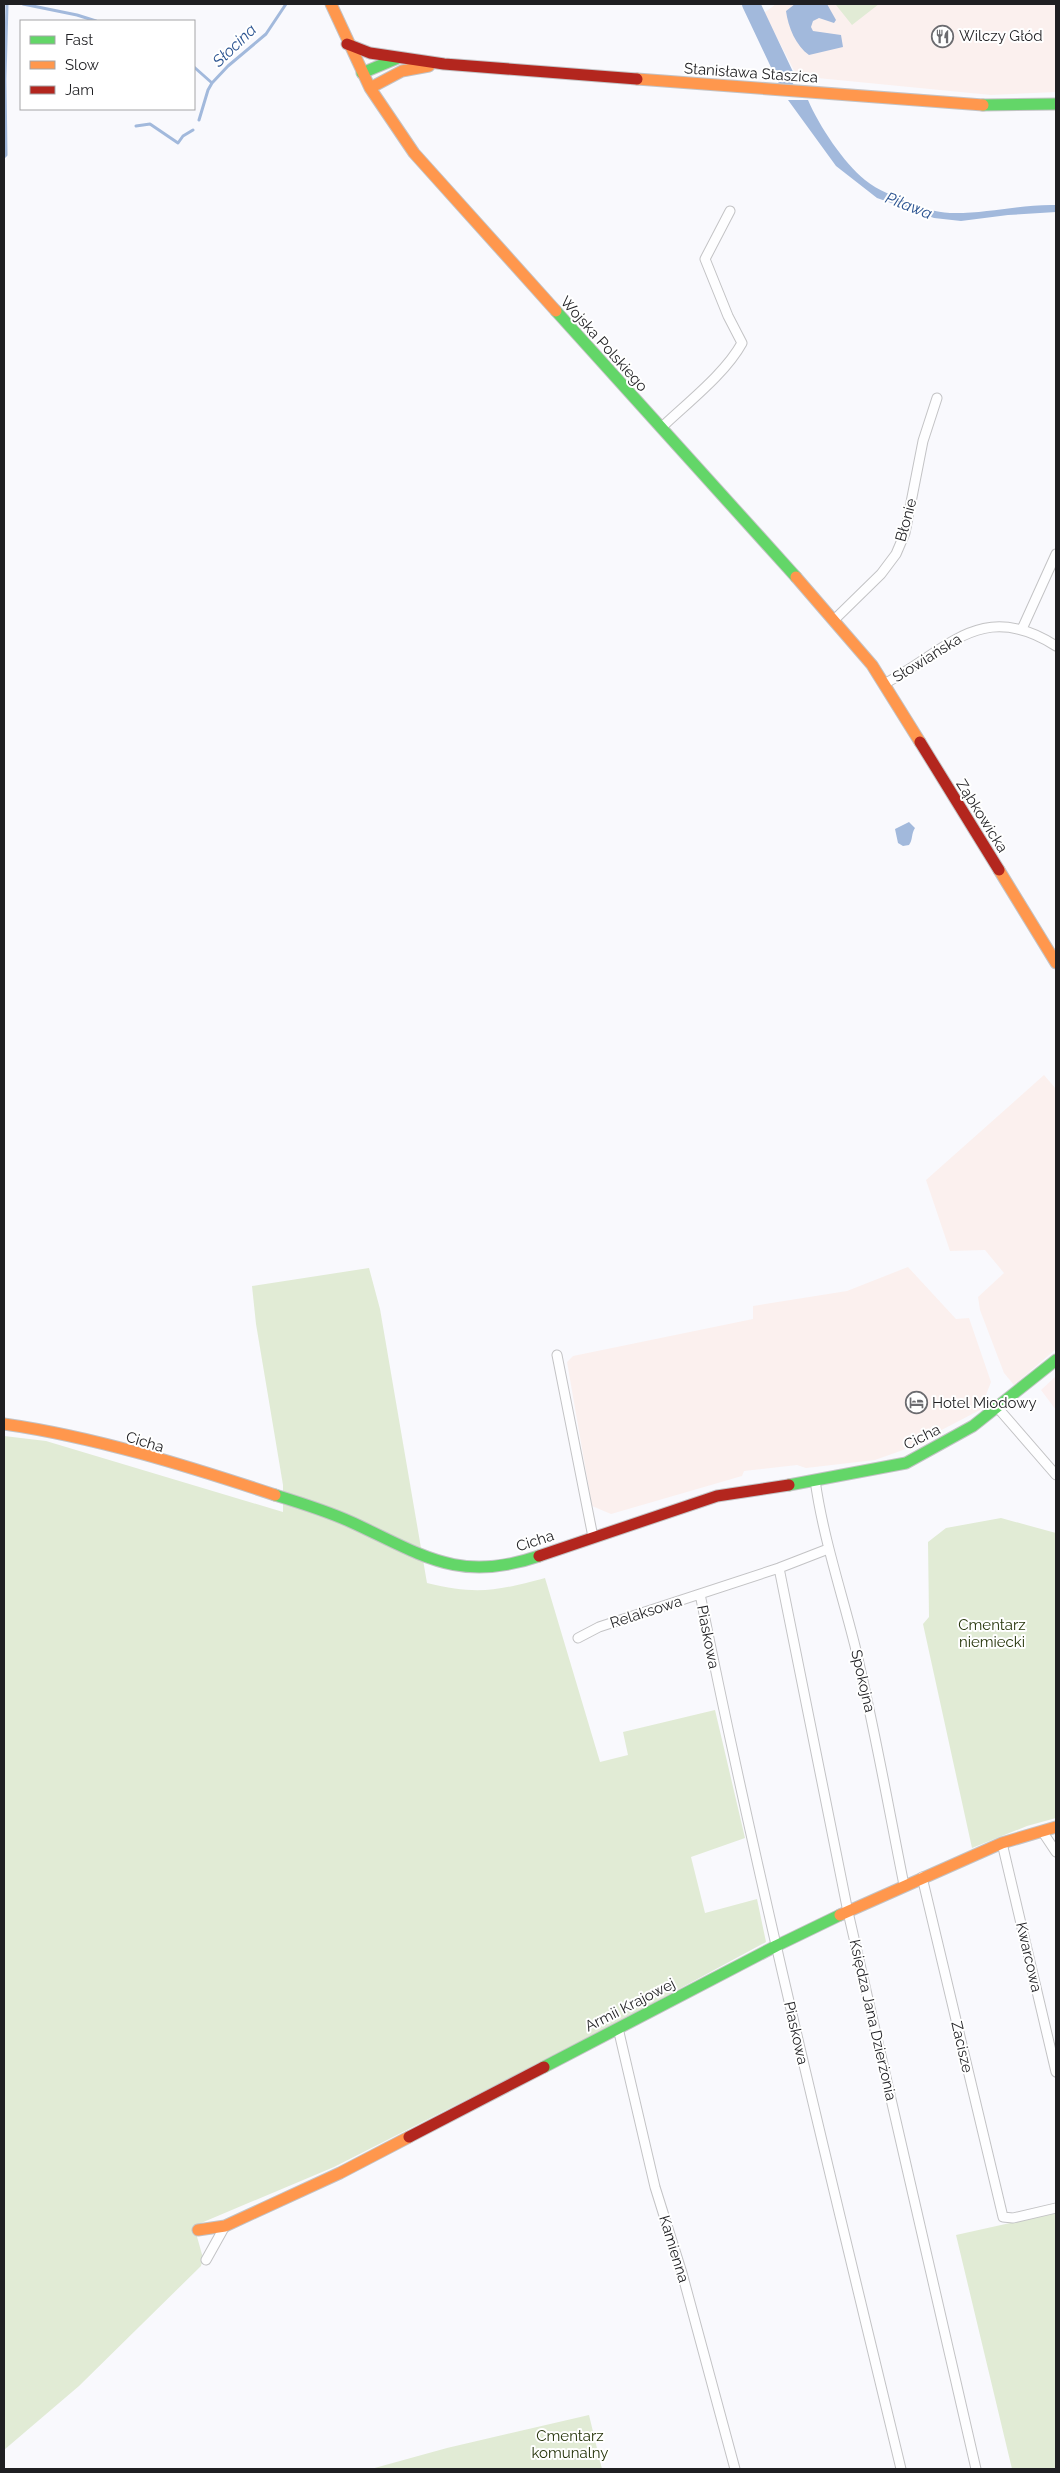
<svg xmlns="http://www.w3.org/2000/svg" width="1060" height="2473" font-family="Raleway,sans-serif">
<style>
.industrial{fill:#fbf0ee}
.medical{fill:#fcf0f0}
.green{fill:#e1ebd5}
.water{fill:#a2b9dc}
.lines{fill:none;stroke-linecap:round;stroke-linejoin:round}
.stream{stroke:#a2b9dc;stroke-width:3}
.river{stroke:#a2b9dc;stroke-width:18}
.street-casing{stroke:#c3c3c5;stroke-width:11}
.fast-casing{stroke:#c3c3c5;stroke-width:13}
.slow-casing{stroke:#c3c3c5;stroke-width:13}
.jam-casing{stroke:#c3c3c5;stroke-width:13}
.street{stroke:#fefeff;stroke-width:9}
.fast{stroke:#63d668;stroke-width:11}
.slow{stroke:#ff974d;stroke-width:11}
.jam{stroke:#b3261e;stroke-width:11}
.labels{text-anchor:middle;stroke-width:4;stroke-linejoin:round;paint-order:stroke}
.poi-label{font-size:15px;fill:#1f1f22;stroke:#fff;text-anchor:start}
.street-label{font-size:15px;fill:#1f1f22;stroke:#fff}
.park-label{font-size:15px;fill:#26350b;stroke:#fff}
.water-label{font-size:16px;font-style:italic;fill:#2c5491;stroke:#fff}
</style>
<rect width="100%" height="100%" fill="#f9f9fd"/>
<path class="industrial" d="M776,4H1056V92L991,95L797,76L764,13Z
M1044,1075L1056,1089V1349L1014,1385L1004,1373L980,1310L978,1297L1004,1273L985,1250L950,1251L926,1180Z
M908,1267L956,1319L969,1318L991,1382L980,1410L903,1450L875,1460L806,1468L797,1465L744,1471L742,1476L611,1514L592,1506L567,1362L573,1356L753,1319V1306L847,1291Z"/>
<path class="medical" d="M1056,1376V1410L1041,1390Z"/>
<path class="green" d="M838,4H879L852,25L836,5Z
M369,1268L380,1309L427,1583C477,1595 496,1591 545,1578L600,1762L628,1755L623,1732L715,1710L745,1838L691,1857L705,1913L757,1899L766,1942L607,2028L334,2167L194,2226L203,2258L201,2266L79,2386L4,2450V1436L46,1441L283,1512V1485L256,1324L252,1286Z
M1001,1518L1056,1533V1818L1027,1826L972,1848L923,1624L929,1617L928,1542L946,1528Z
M1056,2213V2469H1012L956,2235Z
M589,2415L602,2469H371L447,2448Z"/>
<path class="water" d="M795,4H827L836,20L834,23L819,18L813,21L811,27L813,31L841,35L843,47L809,55C796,46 788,27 786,11Z
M788,100H808C819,126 844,163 865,180C878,191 895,196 910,202C923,208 935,212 950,213C986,214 1021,204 1056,205V212L1008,215L961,221L934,218L877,198L836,166Z
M909,822L915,828C911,834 913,840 909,845L903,846L898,843L895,829Z"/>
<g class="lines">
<path class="stream" d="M23,4L77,15L96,21
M194,67L212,83L228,66L266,34L286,4
M199,120L208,90L212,83
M136,126L150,124L178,143L183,136L193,130
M4,157L6,155L5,79L7,4"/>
<path class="river" d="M751,4L786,78"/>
<defs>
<path id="street" d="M661,428C687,403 725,374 742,343L728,316L705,259L730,211
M834,620L881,574L896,554L905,533L923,441L937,398
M1022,629L1056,554
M884,684C947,651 981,598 1056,646
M557,1355L593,1537
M997,1407L1056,1475
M815,1480C823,1537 841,1590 855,1646C874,1725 888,1805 904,1885
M779,1568L848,1912L976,2469
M700,1594C759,1888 831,2178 901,2469
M578,1638L599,1627L779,1568L828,1549
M1042,1831L1056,1852
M1002,1843L1056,2072
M922,1877L1003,2217L1013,2218L1056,2208
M618,2028L655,2187L682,2273L735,2469
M206,2260L225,2226"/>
<path id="fast" d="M362,73L398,58
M983,105L1056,104
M556,311L796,577
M789,1485L906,1463L973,1426L1056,1360
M275,1495C301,1503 327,1511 351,1522C421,1554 458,1584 539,1556
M544,2067L776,1946L840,1915"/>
<path id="slow" d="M331,4L370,88L414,153L556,311
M637,79L983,105
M370,88L402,71L429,66
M796,577L872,665L920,742
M999,870L1056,963
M4,1424C95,1437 188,1466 275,1495
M840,1915L1002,1843L1056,1827
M198,2230L225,2226L340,2173L409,2137"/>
<path id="jam" d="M347,44L370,53L444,64L637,79
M920,742L999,870
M539,1556L717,1496L789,1485
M409,2137L544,2067"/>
</defs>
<use href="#street" class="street-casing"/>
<use href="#fast" class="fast-casing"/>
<use href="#slow" class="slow-casing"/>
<use href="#jam" class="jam-casing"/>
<use href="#street" class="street"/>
<use href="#fast" class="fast"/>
<use href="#slow" class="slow"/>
<use href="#jam" class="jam"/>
</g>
<defs>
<symbol id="restaurant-ring" viewBox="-11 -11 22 22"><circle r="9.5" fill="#fff" stroke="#6b6b6f" stroke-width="1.5"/><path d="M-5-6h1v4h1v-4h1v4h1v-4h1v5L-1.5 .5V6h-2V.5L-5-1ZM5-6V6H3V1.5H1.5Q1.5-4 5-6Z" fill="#6b6b6f"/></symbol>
<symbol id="hotel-ring" viewBox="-11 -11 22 22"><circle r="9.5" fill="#fff" stroke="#6b6b6f" stroke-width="1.5"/><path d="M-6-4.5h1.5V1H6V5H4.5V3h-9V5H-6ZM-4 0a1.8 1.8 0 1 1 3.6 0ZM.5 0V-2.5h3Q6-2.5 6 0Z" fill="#6b6b6f"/></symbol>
</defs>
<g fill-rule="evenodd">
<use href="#restaurant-ring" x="930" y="24" width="25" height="25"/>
<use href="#hotel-ring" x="904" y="1390" width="25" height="25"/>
</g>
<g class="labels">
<g class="poi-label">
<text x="959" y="41">Wilczy Głód</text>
<text x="932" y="1408">Hotel Miodowy</text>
</g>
<g class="street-label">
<text transform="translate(751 73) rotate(4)" y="5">Stanisława Staszica</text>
<text transform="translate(604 344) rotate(48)" y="5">Wojska Polskiego</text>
<text transform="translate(906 520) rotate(-75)" y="5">Błonie</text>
<text transform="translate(927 658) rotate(-32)" y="5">Słowiańska</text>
<text transform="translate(982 816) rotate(58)" y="5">Ząbkowicka</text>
<text transform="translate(922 1437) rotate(-27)" y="5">Cicha</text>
<text transform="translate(145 1442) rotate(17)" y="5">Cicha</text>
<text transform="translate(535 1541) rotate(-18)" y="5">Cicha</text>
<text transform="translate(646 1612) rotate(-18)" y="5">Relaksowa</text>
<text transform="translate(708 1637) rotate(79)" y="5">Piaskowa</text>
<text transform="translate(863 1681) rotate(77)" y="5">Spokojna</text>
<text transform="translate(1029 1957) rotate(77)" y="5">Kwarcowa</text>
<text transform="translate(630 2005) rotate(-27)" y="5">Armii Krajowej</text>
<text transform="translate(873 2020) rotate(77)" y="5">Księdza Jana Dzierżonia</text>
<text transform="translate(796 2033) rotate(77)" y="5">Piaskowa</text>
<text transform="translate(962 2047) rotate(77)" y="5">Zacisze</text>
<text transform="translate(674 2249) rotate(73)" y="5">Kamienna</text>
</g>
<g class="park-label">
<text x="992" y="1630">Cmentarz<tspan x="992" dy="17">niemiecki</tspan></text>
<text x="570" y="2441">Cmentarz<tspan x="570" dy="17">komunalny</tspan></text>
</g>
<g class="water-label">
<text transform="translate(234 45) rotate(-44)" y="6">Słocina</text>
<text transform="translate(909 205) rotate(21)" y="6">Piława</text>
</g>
</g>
<rect width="1060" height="2473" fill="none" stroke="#1f1f22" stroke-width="10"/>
<rect x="20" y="20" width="175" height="90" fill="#ffffff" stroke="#a5a5a7"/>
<rect x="30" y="36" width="25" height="8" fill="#63d668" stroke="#a5a5a7"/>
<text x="65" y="45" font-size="15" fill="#1f1f22">Fast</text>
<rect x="30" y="61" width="25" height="8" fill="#ff974d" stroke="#a5a5a7"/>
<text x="65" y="70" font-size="15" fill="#1f1f22">Slow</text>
<rect x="30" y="86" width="25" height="8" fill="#b3261e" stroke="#a5a5a7"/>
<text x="65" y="95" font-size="15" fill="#1f1f22">Jam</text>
</svg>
